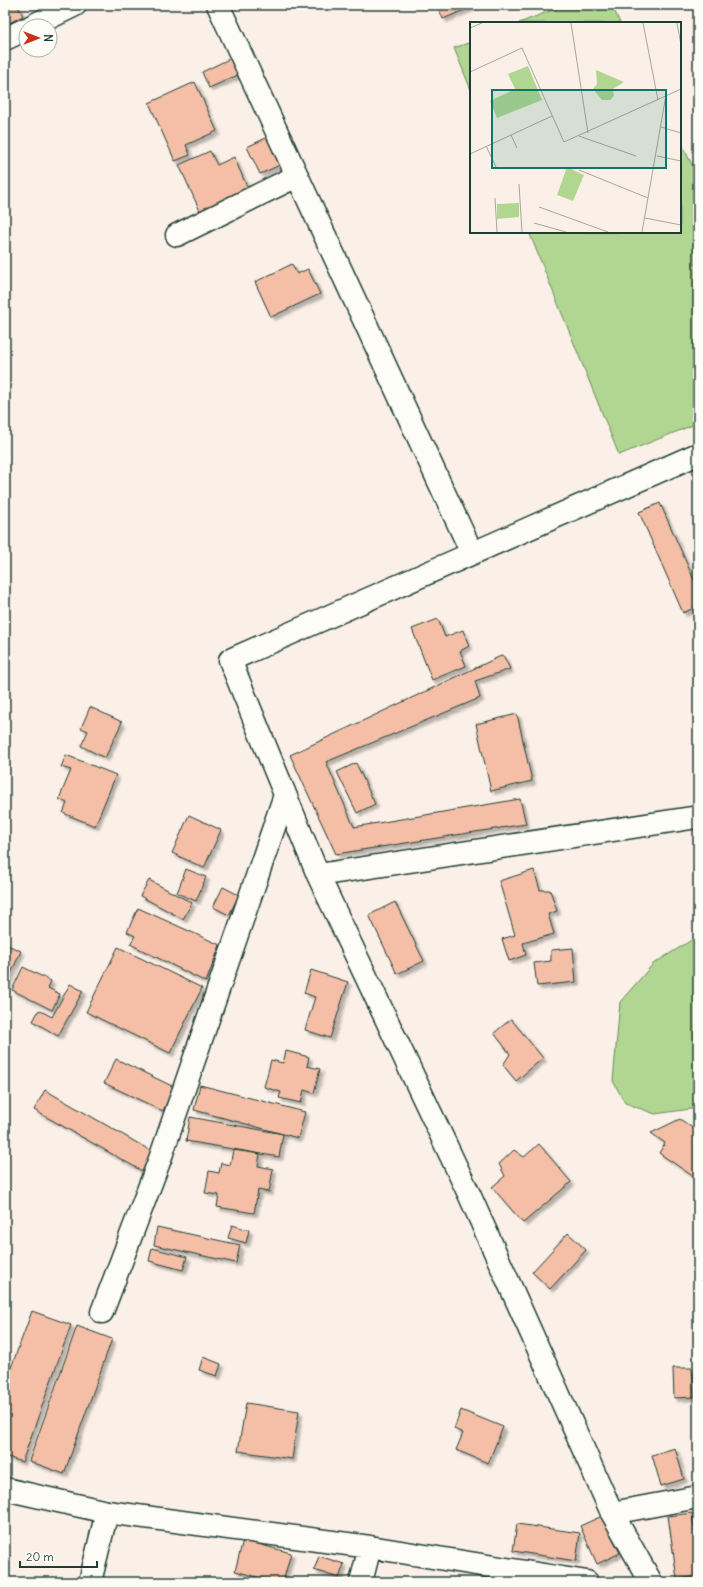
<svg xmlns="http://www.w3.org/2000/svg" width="703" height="1587" font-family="Delius,sans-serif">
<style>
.green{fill:#b1d691;stroke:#688a62}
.building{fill:#f5bfa7;stroke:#1f3d34;filter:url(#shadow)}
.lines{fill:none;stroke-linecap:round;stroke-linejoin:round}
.minor-casing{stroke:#1f3d34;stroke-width:25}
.minor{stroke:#fdfcf7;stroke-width:22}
.inset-road{fill:none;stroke:#a3a89f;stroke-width:1}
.view{fill:#0f766e;fill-opacity:0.15;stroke:#0f766e;stroke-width:2}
.inset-edge{fill:none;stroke:#1f3d34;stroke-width:2}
</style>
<defs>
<filter id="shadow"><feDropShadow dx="3.5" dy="3.5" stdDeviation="1" flood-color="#0004"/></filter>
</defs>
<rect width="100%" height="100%" fill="#fbf0e7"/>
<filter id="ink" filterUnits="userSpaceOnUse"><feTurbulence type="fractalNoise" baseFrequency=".025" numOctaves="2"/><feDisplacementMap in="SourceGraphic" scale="8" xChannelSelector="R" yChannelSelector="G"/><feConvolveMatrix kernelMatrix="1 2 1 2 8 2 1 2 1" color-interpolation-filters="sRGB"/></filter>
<g filter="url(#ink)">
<path class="green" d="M565,5H612L620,23H519Z
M471,42V90L454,48Z
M680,141L698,176V423L619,455L529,232H680Z
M698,936V1108L655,1114L625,1103L613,1081L620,1002L653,964Z"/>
<path class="building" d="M5,5H17L23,16L5,25Z
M437,5H476L443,19Z
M231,58L238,75L209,88L202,72Z
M195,82L217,131L186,145L190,155L175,161L149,103Z
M268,137L280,165L260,174L247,147Z
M210,151L217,165L234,157L248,189L200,211L179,165Z
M292,264L297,274L308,269L320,294L271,317L255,282Z
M660,503L698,589V606L683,613L639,512Z
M438,619L445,637L463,630L469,646L460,651L466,666L432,680L412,629Z
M503,655L510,669L475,681L480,698L326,762L354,827L520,799L526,824L336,854L290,755Z
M90,707L122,722L105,758L81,746L88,731L81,728Z
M517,714L532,781L491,791L476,724Z
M66,755L116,775L95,826L63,813L67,803L59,799L71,770L61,767Z
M356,763L375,804L357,813L337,772Z
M189,815L221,830L204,868L172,853Z
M186,869L206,877L196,901L177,893Z
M534,870L540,890H550L557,911L548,914L554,934L523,943L526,955L509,961L502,939L515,935L499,881Z
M149,880L192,903L183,919L140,896Z
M223,887L239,895L229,915L213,907Z
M395,902L424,961L397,974L369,915Z
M138,908L220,945L206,982L130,944L135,936L127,932Z
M5,944L21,951L5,987Z
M118,947L202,988L170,1053L86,1012Z
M573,948L576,982L537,986L534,963L551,961V950Z
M23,967L51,981L48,988L60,994L52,1010L12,990Z
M311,970L348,982L330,1038L305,1030L315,997L304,993Z
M70,984L83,991L58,1036L33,1021L39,1010L52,1017Z
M511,1019L543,1058L516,1081L503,1065L510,1054L494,1033Z
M286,1051L309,1057L307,1066L320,1069L314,1093L304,1090L301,1103L279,1098L281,1092L264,1087L271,1060L283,1063Z
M116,1059L174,1087L163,1111L104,1083Z
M200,1085L305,1112L298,1138L194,1110Z
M45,1090L153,1152L142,1171L34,1110Z
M190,1117L283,1134L279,1157L186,1141Z
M680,1119L698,1132V1171L694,1177L659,1153L665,1143L651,1133Z
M539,1144L571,1182L523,1223L492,1187L505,1176L499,1164L514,1150L524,1157Z
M233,1150L260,1154L258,1166L273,1169L269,1192L258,1190L254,1213L217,1207L219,1195L205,1193L209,1171L219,1173L221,1163L230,1165Z
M232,1225L249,1230L246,1243L228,1238Z
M157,1227L240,1245L236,1263L154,1245Z
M568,1233L586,1250L550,1289L532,1272Z
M152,1248L187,1257L183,1270L149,1261Z
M32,1311L71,1325L22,1462L5,1456V1384Z
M77,1326L112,1339L64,1474L29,1461Z
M203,1357L221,1364L217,1376L199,1370Z
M673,1368H692L694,1397L674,1398Z
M246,1403L299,1411L292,1459L238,1451Z
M461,1410L503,1427L488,1463L456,1450L463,1433L454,1429Z
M675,1448L684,1479L661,1486L652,1455Z
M692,1513L698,1557V1576L677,1579L668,1516Z
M602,1516L620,1553L597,1564L580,1526Z
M517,1524L580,1533L576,1561L513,1551Z
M243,1540L291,1553L283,1582H276L235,1571Z
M319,1556L344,1564L339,1578L314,1570Z"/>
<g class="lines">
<defs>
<path id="minor" d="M218,5L472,553
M32,26L75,5
M5,39L26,29
M177,235L297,176
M318,875L698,817
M102,1312L160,1159L285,795
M5,1489L107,1512L370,1547L587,1582
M612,1513L698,1497
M90,1582L107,1512
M361,1582L370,1547
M651,1582L612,1513L469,1194L318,875L230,660L698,454"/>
</defs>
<use href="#minor" class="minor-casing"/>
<use href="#minor" class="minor"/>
</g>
</g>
<g transform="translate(470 22)">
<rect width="211" height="211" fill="#fbf0e7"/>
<path d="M58,44L72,78L27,96L20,79L45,67L38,52ZM126,48L154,60L143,67L144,74L140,78H132L123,67L127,62ZM97,145L114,153L103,179L87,173ZM49,181V195L27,197V182Z" fill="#b1d691"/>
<path class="inset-road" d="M101,1L118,111M173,1L188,78M207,1L211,23M0,6L12,1M0,50L52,26L94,120L211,67M191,105L211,111M41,113L47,126M109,114L166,134M16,124L27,147M0,132L82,94M187,134L211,139M109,148L178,176M49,162L52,210M25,176L27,210M69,185L138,210M175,196L211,203M64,201L96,210M172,210L196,73"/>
<path class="view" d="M22,68H196V146H22Z"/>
<rect width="211" height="211" class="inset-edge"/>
</g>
<rect width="703" height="1587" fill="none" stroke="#fdfcf7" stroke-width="20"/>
<rect x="10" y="10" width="683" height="1567" fill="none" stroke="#1f3d34" stroke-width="1.5" filter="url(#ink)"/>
<g transform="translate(38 38) rotate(90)"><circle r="19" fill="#fdfcf7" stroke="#a4b0a9"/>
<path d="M0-3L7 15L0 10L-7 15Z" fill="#c8321e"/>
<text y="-6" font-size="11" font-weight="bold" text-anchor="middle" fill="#1f3d34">N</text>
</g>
<path d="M20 1561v6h77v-6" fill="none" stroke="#1f3d34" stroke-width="2"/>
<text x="26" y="1561" font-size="12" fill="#1f3d34" stroke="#fdfcf7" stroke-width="3" paint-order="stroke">20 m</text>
</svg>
